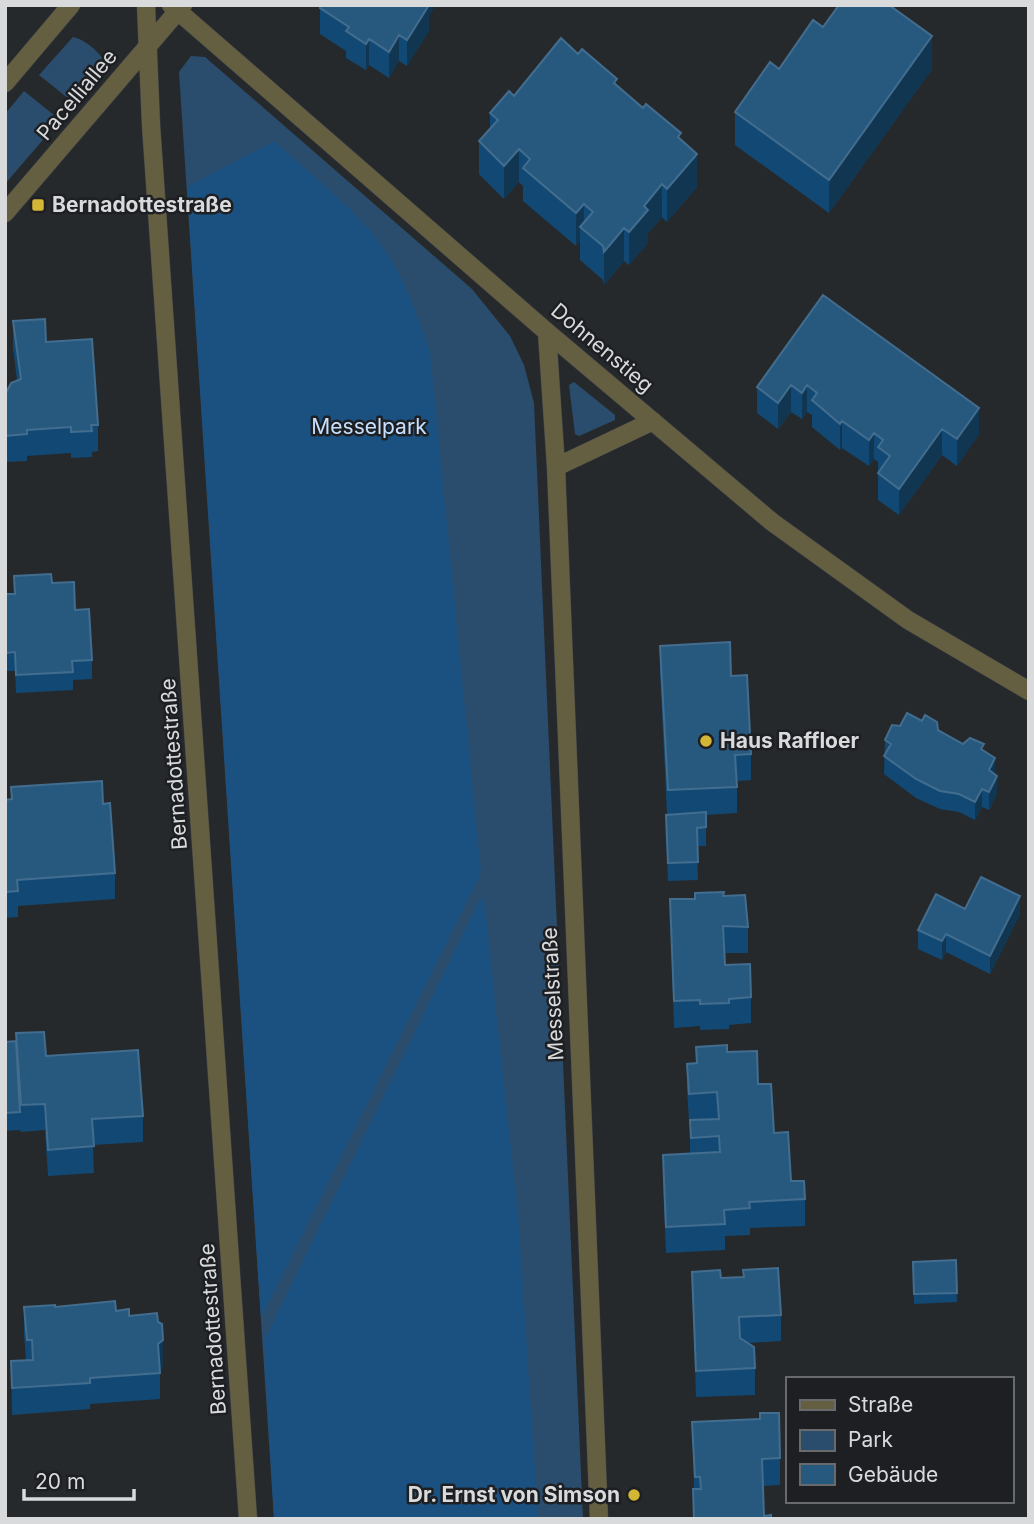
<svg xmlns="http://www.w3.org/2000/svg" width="1034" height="1524" font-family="Inter,sans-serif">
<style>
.green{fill:#2a4d6d}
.forest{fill:#1b5180}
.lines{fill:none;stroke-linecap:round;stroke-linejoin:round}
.minor-casing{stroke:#434548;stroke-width:19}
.minor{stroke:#655f42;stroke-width:18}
.wall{fill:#114974}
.shaded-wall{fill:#103652}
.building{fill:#27597f;stroke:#426d8e;stroke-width:2}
.poi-dot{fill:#d3b635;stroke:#1d1f22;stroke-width:2.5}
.labels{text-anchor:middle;stroke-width:5;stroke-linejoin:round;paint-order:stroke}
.street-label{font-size:21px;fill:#d9dadc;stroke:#1d1f22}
.poi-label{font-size:21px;font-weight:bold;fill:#d9dadc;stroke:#1d1f22;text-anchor:start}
.park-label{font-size:21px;fill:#c4e0fe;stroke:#1d1f22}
</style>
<rect width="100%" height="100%" fill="#26292c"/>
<path class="green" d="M73,37C84,39 102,53 105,64L74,103L39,75Z
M191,56L205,57L472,289L510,336L524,365L534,403L583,1519H274L179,72Z
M24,91L60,120L5,184V114Z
M574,382L615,415V420L579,436L575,434L569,385Z"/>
<path class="forest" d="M274,141C313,177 360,211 389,256C407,286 418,318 430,351L481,873L261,1318L187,187Z
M480,899H484L518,1214L538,1519H274L264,1341Z"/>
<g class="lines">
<defs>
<path id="minor" d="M146,5L151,125L248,1519
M171,5L547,332L772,522L908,620L1029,691
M5,83L71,5
M5,213L183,5
M547,332L556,467L599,1519
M556,467L653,421"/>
</defs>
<use href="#minor" class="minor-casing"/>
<use href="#minor" class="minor"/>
</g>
<path class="wall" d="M435,5L429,16V31L407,66L399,61L389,78L369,65L366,70L346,58V51L320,34V8Z
M823,27L932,69L829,213L735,145V112Z
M617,86L681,140L697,187L667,222L662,217L648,233V243L629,265L624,261L604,285L603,280L580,260V241L576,246L523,201V186L519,182L504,199L479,174V141L490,128V113L514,96Z
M823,295L979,434L957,466L942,455L899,515L878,500V462L874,459L869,466L842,448L840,450L812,427V415L807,412L802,419L791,412L778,429L757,413V387Z
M13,321L46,342L98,425V451L92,452V457L71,458V453L27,456V461L5,462V393L17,380L13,347Z
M14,576L52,583L75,610L92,660V679L73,680V690L16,693L15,671H6L5,594H14Z
M660,646L731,676L751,754V780L737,781V813L706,815V846H697L698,880L668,881L666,833V815L667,814L660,672Z
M900,726L938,730L963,744L984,751L995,774L997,794L989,810L982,807L975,820L959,812L940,809L916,798L884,774L885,740Z
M11,787L103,804L115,873V899L18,906V917L5,918V800L11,799Z
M724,896L748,927V953H724L725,965L751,997V1023L729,1025V1029L700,1030V1026L674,1028L670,899H695Z
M965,909L1020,914L990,974L946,952L942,960L918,949V930Z
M5,1042L46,1056L143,1116V1142L93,1145L94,1173L48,1176L45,1130L21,1132L20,1130L5,1131Z
M696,1047L727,1052L758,1084L791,1181L805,1199V1226L750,1228V1235L725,1236V1250L666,1253L663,1181V1155L690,1154V1120H689L687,1090V1064L696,1063Z
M956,1260L957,1302L914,1304L913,1262Z
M692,1272L721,1278L781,1315V1341L748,1343L755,1368V1395L696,1397Z
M24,1307H55L116,1311L129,1316L163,1366L160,1369V1399L90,1404V1409L12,1415L11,1361H26L24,1333Z
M692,1422L780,1458V1485L763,1486L764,1516L771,1519H693V1489H694Z"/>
<path class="shaded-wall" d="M422,5H435V6L429,16V31L407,66V40Z
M399,35V61L389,78V52Z
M932,36V69L829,213V180Z
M369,39V65L366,70V44Z
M519,149V182L504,199V166Z
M697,154V187L667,222V189Z
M662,184V217L648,233V243L629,265V232L644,206Z
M584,204V229L580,227V241L576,246V213Z
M624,228V261L604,285V252Z
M791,385V412L778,429V403Z
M807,385V412L802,419V393Z
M979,408V434L957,466V439Z
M842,421V448L840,450V424Z
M942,429V455L899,515V489Z
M874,433V459L869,466V440Z
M995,758V776L989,770Z
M997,776V794L989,810V792Z
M982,789V807L975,820V802Z
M1020,896V914L990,974V956Z
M946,934V952L942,960V941Z
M163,1340V1366L158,1370V1344Z"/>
<path class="building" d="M321,5H429L407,40L399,35L389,52L369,39L366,44L346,31L349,27L320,8Z
M839,5H889L932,36L829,180L735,112L770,62L779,69L813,20L823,27Z
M561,38L578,54L582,49L617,79L614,83L643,108L646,104L681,133L678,137L697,154L667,189L662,184L644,206L648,210L629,232L624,228L604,252L603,246L580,227L593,212L584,204L576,213L523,168L530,159L519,149L504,166L479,141L498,120L490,113L509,91L514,96Z
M823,295L979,408L957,439L942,429L899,489L878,473L890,456L878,447L883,440L874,433L869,440L842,421L840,424L812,400L817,393L807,385L802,393L791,385L778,403L757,387Z
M45,319L46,342L92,339L98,425H91L92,431L71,432V427L27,430V434L5,436V393H6L11,383L21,379L13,321Z
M51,574L52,583L74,582L75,610L89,609L92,660L72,661L73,672L16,675L15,652L6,653L5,594H15L14,576Z
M730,642L731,676L747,675L751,754L735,755L737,787L668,790L660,646Z
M907,713L922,721L925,715L937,722L938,730L963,744L970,738L984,744L981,749L995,758L989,770L997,776L989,792L982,789L975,802L959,794L940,791L916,779L884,756L891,744L885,740L892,725L900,726Z
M102,781L103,804L110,803L115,873L17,880L18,891L5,892V800L12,799L11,787Z
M706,812V827L697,828L698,862L668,863L666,815Z
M981,877L1020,896L990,956L946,934L942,941L918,930L936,894L965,909Z
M724,892L723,896L745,895L748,927L723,926L725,965L750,964L751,997L729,999V1003L700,1004V1000L674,1001L670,899H695V893Z
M44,1032L46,1056L138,1050L143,1116L92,1119L94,1146L48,1150L45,1104L21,1105L16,1033Z
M16,1041L20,1112L5,1113V1042Z
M727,1045V1052L757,1051L758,1084H771L774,1133L788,1132L791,1181H804L805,1199L749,1202L750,1208L724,1210L725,1224L666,1227L663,1155L720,1152L719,1136L691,1138L690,1120L719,1119L717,1092L689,1094L687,1064L697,1063L696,1047Z
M956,1260L957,1293L914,1294L913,1262Z
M778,1268L781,1315L739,1317L740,1338L754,1347L755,1368L696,1371L692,1272L720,1270L721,1278L744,1277L743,1270Z
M115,1301L116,1311L129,1309V1316L157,1313L158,1322L162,1324L163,1340L158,1344L160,1373L90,1378V1383L12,1388L11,1361L33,1360L32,1340H27L24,1307L55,1305V1307Z
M760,1413H779L780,1458L762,1459L764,1516L771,1515V1519H694L693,1489H701L700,1477H695L692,1422L760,1419Z"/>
<g class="poi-dot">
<rect x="31" y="198" width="14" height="14" rx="3.5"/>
<circle cx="706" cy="741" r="7"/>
<circle cx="634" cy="1495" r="7"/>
</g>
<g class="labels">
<g class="street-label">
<text transform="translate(77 95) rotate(-50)" y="7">Pacelliallee</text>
<text transform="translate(602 348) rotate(40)" y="7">Dohnenstieg</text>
<text transform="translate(174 764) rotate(-94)" y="7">Bernadottestraße</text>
<text transform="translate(553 994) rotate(-93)" y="7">Messelstraße</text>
<text transform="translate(213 1329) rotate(-94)" y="7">Bernadottestraße</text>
</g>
<g class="poi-label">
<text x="52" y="212">Bernadottestraße</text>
<text x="720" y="748">Haus Raffloer</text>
<text x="620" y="1502" text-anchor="end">Dr. Ernst von Simson</text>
</g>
<g class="park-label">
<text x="369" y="434">Messelpark</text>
</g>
</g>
<rect width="1034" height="1524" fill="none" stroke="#d9dadc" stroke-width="14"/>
<rect x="786" y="1377" width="228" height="126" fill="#1d1f22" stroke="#686a6c" stroke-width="2"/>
<rect x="800" y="1400" width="35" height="10" fill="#655f42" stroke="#686a6c" stroke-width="2"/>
<text x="848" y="1412" font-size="21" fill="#d9dadc">Straße</text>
<rect x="800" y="1430" width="35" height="21" fill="#2a4d6d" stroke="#686a6c" stroke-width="2"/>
<text x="848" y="1447" font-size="21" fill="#d9dadc">Park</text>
<rect x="800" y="1464" width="35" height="21" fill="#27597f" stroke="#686a6c" stroke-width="2"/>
<text x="848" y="1482" font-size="21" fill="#d9dadc">Gebäude</text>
<path d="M24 1489v10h110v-10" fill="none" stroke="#d9dadc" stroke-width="3.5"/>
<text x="35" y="1489" font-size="21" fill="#d9dadc" stroke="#1d1f22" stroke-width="5" paint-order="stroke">20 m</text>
</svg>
